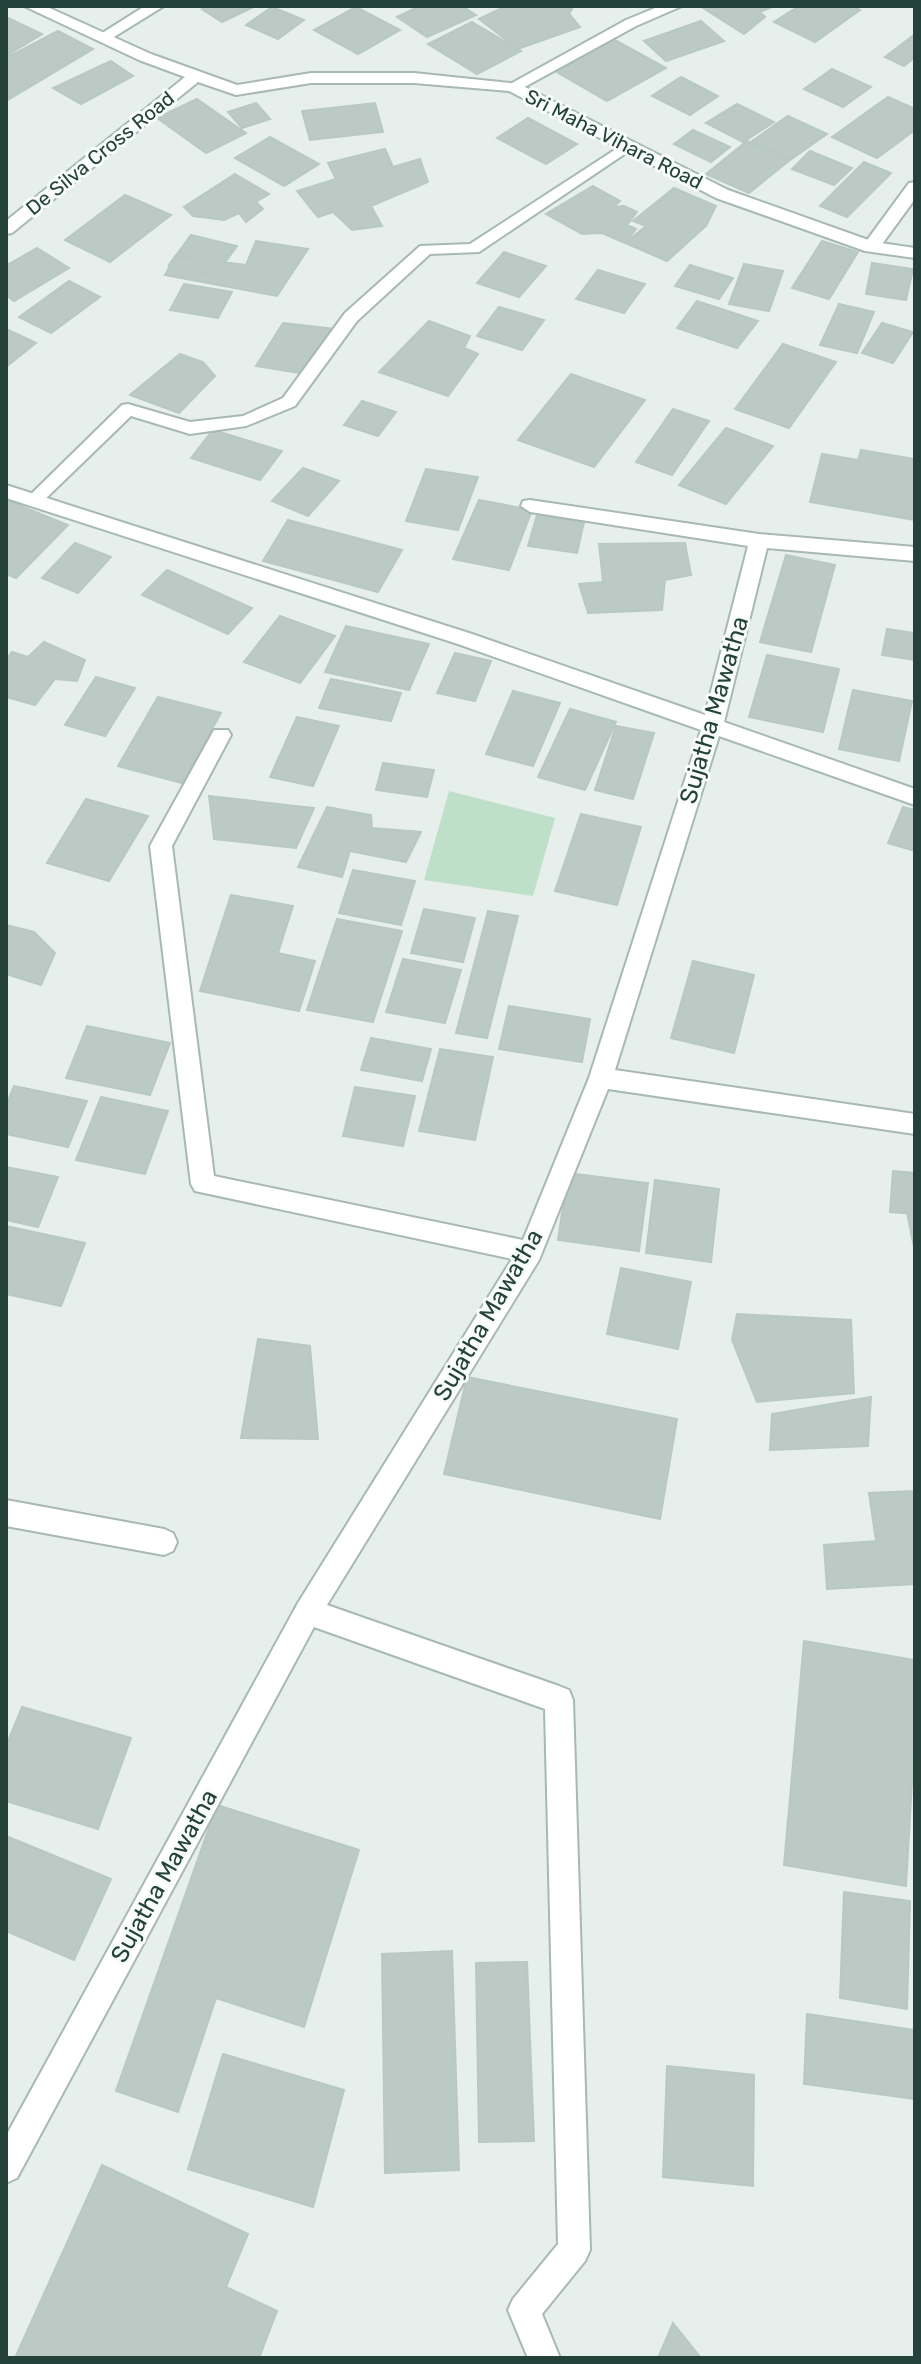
<svg xmlns="http://www.w3.org/2000/svg" width="921" height="2364" font-family="Rubik,sans-serif">
<style>
.green{fill:#bfe0c8}
.building{fill:#bbcac4;stroke:#b8c9c2;stroke-width:2}
.lines{fill:none;stroke-linecap:round;stroke-linejoin:round}
.service-casing{stroke:#a8b8b2;stroke-width:4}
.minor-casing{stroke:#a8b8b2;stroke-width:4}
.tertiary-casing{stroke:#a8b8b2;stroke-width:4}
.service{fill:#fff;fill-rule:evenodd}
.minor{fill:#fff;fill-rule:evenodd}
.tertiary{fill:#fff;fill-rule:evenodd}
.labels{text-anchor:middle;stroke-width:6;stroke-linejoin:round;paint-order:stroke}
.far-street-label{font-size:20px;fill:#24423a;stroke:#f7fbf9}
.street-label{font-size:24px;fill:#24423a;stroke:#f7fbf9}
</style>
<rect width="100%" height="100%" fill="#e6efeb"/>
<path class="green" d="M449,791L555,818L533,896L424,880Z"/>
<path class="building" d="M208,6H256L222,22L202,9Z
M420,6H462L476,15L427,37L397,17Z
M506,6H566L572,9L569,14L580,27L518,49L479,19Z
M700,6H774L760,12L765,17L744,34Z
M799,6H853L860,10L815,42L774,22Z
M272,7L304,20L278,39L246,25Z
M356,7L400,30L358,54L314,30Z
M6,17L42,34L6,56Z
M701,21L724,41L666,61L644,41Z
M472,22L518,49L521,51L477,74L428,44Z
M58,31L93,49L6,101V58Z
M915,34V57L904,66L885,57Z
M613,39L666,68L607,101L555,71Z
M111,61L133,76L81,104L53,88Z
M832,69L871,87L843,107L804,89Z
M681,77L718,96L690,115L652,96Z
M888,97L915,109V130L877,158L832,137Z
M197,99L246,133L206,153L157,118Z
M256,103L270,119L242,128L228,112Z
M375,103L383,132L310,140L302,111Z
M737,104L774,122L743,142L706,123Z
M788,116L827,134L790,160L752,141Z
M528,118L577,144L546,164L497,138Z
M693,130L730,147L711,162L674,144Z
M270,137L319,164L284,186L235,158Z
M747,141L790,160L749,193L706,174Z
M385,149L393,167L420,159L428,182L371,206L382,226L352,230L333,212L318,217L297,191L336,179L328,163Z
M810,151L852,168L834,185L792,169Z
M864,162L891,173L847,217L820,206Z
M235,174L269,194L256,202L263,209L246,222L239,213L224,220L193,216L184,207Z
M593,186L620,201L613,207L624,206L637,212L627,225L636,229L625,243L602,233L582,234L546,214Z
M674,188L716,206L706,226L667,261L625,243L646,226L633,221Z
M125,195L171,215L110,262L65,240Z
M191,235L237,246L215,276L169,265Z
M256,241L308,249L277,296L165,275L175,256L246,265Z
M822,241L858,252L829,299L792,288Z
M37,248L69,268L14,301L6,295V263L9,264Z
M504,252L546,266L519,297L477,283Z
M872,263L913,269L906,300L866,294Z
M744,264L783,271L769,311L729,304Z
M690,265L733,278L719,299L675,286Z
M598,270L645,284L624,313L576,299Z
M69,281L100,297L51,333L19,317Z
M184,284L232,292L218,318L170,310Z
M697,301L758,321L737,348L677,328Z
M839,304L874,312L857,353L820,345Z
M499,307L544,320L522,350L477,336Z
M429,321L470,336L464,348L478,354L448,396L379,372Z
M283,323L336,329L305,374L256,366Z
M882,323L913,332L893,363L862,353Z
M6,329L36,343L6,367Z
M783,344L836,362L789,428L735,409Z
M180,354L203,362L215,376L179,413L130,395Z
M571,374L645,400L594,467L518,440Z
M362,401L396,412L378,436L344,425Z
M673,409L709,421L672,475L636,462Z
M726,428L773,446L726,504L679,485Z
M213,430L282,451L260,480L191,458Z
M861,450L915,459V520L810,502L822,454L858,460Z
M303,468L339,481L308,516L272,501Z
M426,469L478,477L458,530L406,521Z
M6,500L68,525L16,578L6,574Z
M479,500L532,510L509,570L453,559Z
M537,515L584,522L577,553L528,546Z
M288,520L402,550L378,592L263,561Z
M75,543L111,557L78,593L42,578Z
M685,543L691,575L665,580L662,610L588,613L579,584L603,582L599,544Z
M786,555L835,565L811,652L760,642Z
M167,570L252,608L228,634L142,595Z
M280,616L335,636L300,683L244,662Z
M346,626L429,644L409,690L325,672Z
M887,629L915,633V660L882,655Z
M44,642L85,660L77,681L55,679L35,705L6,697V660L12,652L28,657Z
M455,653L491,661L475,701L437,693Z
M767,655L839,669L823,732L749,717Z
M96,677L135,688L105,736L65,725Z
M331,679L401,693L391,721L319,708Z
M853,690L912,701L899,761L839,749Z
M513,691L560,703L533,766L486,754Z
M158,697L221,713L182,783L118,766Z
M570,709L616,722L585,790L538,777Z
M297,717L339,726L313,786L270,777Z
M616,726L654,733L633,799L595,790Z
M383,763L434,770L427,797L376,790Z
M209,796L314,808L296,848L214,839Z
M86,799L148,816L109,881L47,863Z
M327,807L371,815L372,828L421,832L406,862L350,851L342,877L298,867Z
M903,807L915,810V851L888,843Z
M581,814L641,827L617,905L555,891Z
M353,870L415,881L401,925L339,913Z
M231,895L293,906L278,953L315,961L299,1011L200,991Z
M424,909L475,918L463,962L411,953Z
M488,911L518,916L487,1038L456,1033Z
M337,919L402,931L373,1022L307,1010Z
M6,925L34,932L55,953L41,985L6,974Z
M403,959L461,970L445,1023L386,1012Z
M693,961L754,975L734,1053L671,1038Z
M509,1006L590,1019L582,1062L499,1049Z
M87,1026L170,1043L150,1095L66,1078Z
M371,1038L431,1049L422,1081L361,1070Z
M440,1049L493,1057L475,1140L419,1131Z
M14,1086L87,1101L68,1147L6,1134V1106Z
M355,1087L415,1096L403,1146L343,1136Z
M101,1097L168,1111L145,1174L76,1160Z
M6,1167L58,1177L38,1227L6,1220Z
M893,1171L915,1173V1214L890,1212Z
M568,1173L648,1183L639,1251L558,1240Z
M655,1180L719,1189L711,1262L646,1253Z
M907,1213L915,1214V1252Z
M6,1226L85,1243L61,1306L6,1294Z
M621,1268L691,1282L678,1349L607,1334Z
M737,1314L851,1320L854,1393L757,1402L732,1340Z
M258,1339L310,1346L318,1439L241,1438Z
M467,1377L677,1419L660,1519L444,1474Z
M871,1397L868,1446L770,1450L772,1414Z
M915,1491V1584L827,1589L824,1545L876,1541L869,1493Z
M804,1641L915,1660V1729L906,1886L784,1865Z
M22,1707L131,1738L98,1829L6,1801V1746Z
M217,1805L359,1850L304,2027L216,1998L178,2112L116,2091Z
M6,1836L111,1879L74,1960L6,1931Z
M844,1892L910,1901L907,2009L840,1998Z
M452,1951L459,2170L385,2173L382,1954Z
M527,1962L534,2141L479,2142L476,1963Z
M807,2014L915,2030V2099L804,2084Z
M223,2054L344,2090L313,2207L188,2169Z
M667,2066L754,2075L753,2186L663,2177Z
M102,2165L248,2234L226,2287L277,2311L259,2358H15Z
M673,2323L701,2358H658Z"/>
<g class="lines">
<defs>
<path id="service" d="M627,142L634,146L632,149L479,252L430,254L357,321L295,406L246,426L190,434L131,416L40,504L34,506L25,500L122,405L128,404L190,422L243,416L283,398L345,313L420,246L470,244Z"/>
<path id="minor" d="M145,6H164L109,40L104,42L96,37Z
M660,6H682L636,26L519,90H507L505,87L626,20Z
M915,182V199L877,251H865L862,247L865,243L909,183Z
M6,485L472,634L705,715L748,546L530,512L521,506L523,501L530,500L759,534L915,547V561L767,548L724,722L915,789V805L719,736L615,1070L915,1114V1134L608,1089L539,1260L327,1605L559,1686L569,1690L573,1700L590,2250L585,2261L542,2314L560,2358H528L508,2310L513,2299L558,2244L545,1709L314,1627L17,2178L6,2183V2136L298,1603L512,1259L195,1191L191,1184L150,846L214,730H228L231,735L172,846L214,1176L523,1240L589,1078L701,730L458,644L6,498Z
M6,1500L164,1529L173,1533L177,1542L173,1551L164,1555L6,1526Z"/>
<path id="tertiary" d="M24,6H45L151,54L237,85L311,73H414L519,84L728,190L874,242L915,248V258L865,251L716,198L509,91L414,83H311L236,95L198,82L12,233L6,234V221L185,77L139,60Z"/>
</defs>
<use href="#service" class="service-casing"/>
<use href="#minor" class="minor-casing"/>
<use href="#tertiary" class="tertiary-casing"/>
<use href="#service" class="service"/>
<use href="#minor" class="minor"/>
<use href="#tertiary" class="tertiary"/>
</g>
<g class="labels">
<g class="far-street-label">
<text transform="translate(614 139) rotate(27)" y="7">Sri Maha Vihara Road</text>
<text transform="translate(100 153) rotate(-39)" y="7">De Silva Cross Road</text>
</g>
<g class="street-label">
<text transform="translate(714 710) rotate(-74)" y="8">Sujatha Mawatha</text>
<text transform="translate(488 1315) rotate(-60)" y="8">Sujatha Mawatha</text>
<text transform="translate(164 1876) rotate(-61)" y="8">Sujatha Mawatha</text>
</g>
</g>
<rect width="921" height="2364" fill="none" stroke="#24423a" stroke-width="16"/>
</svg>
